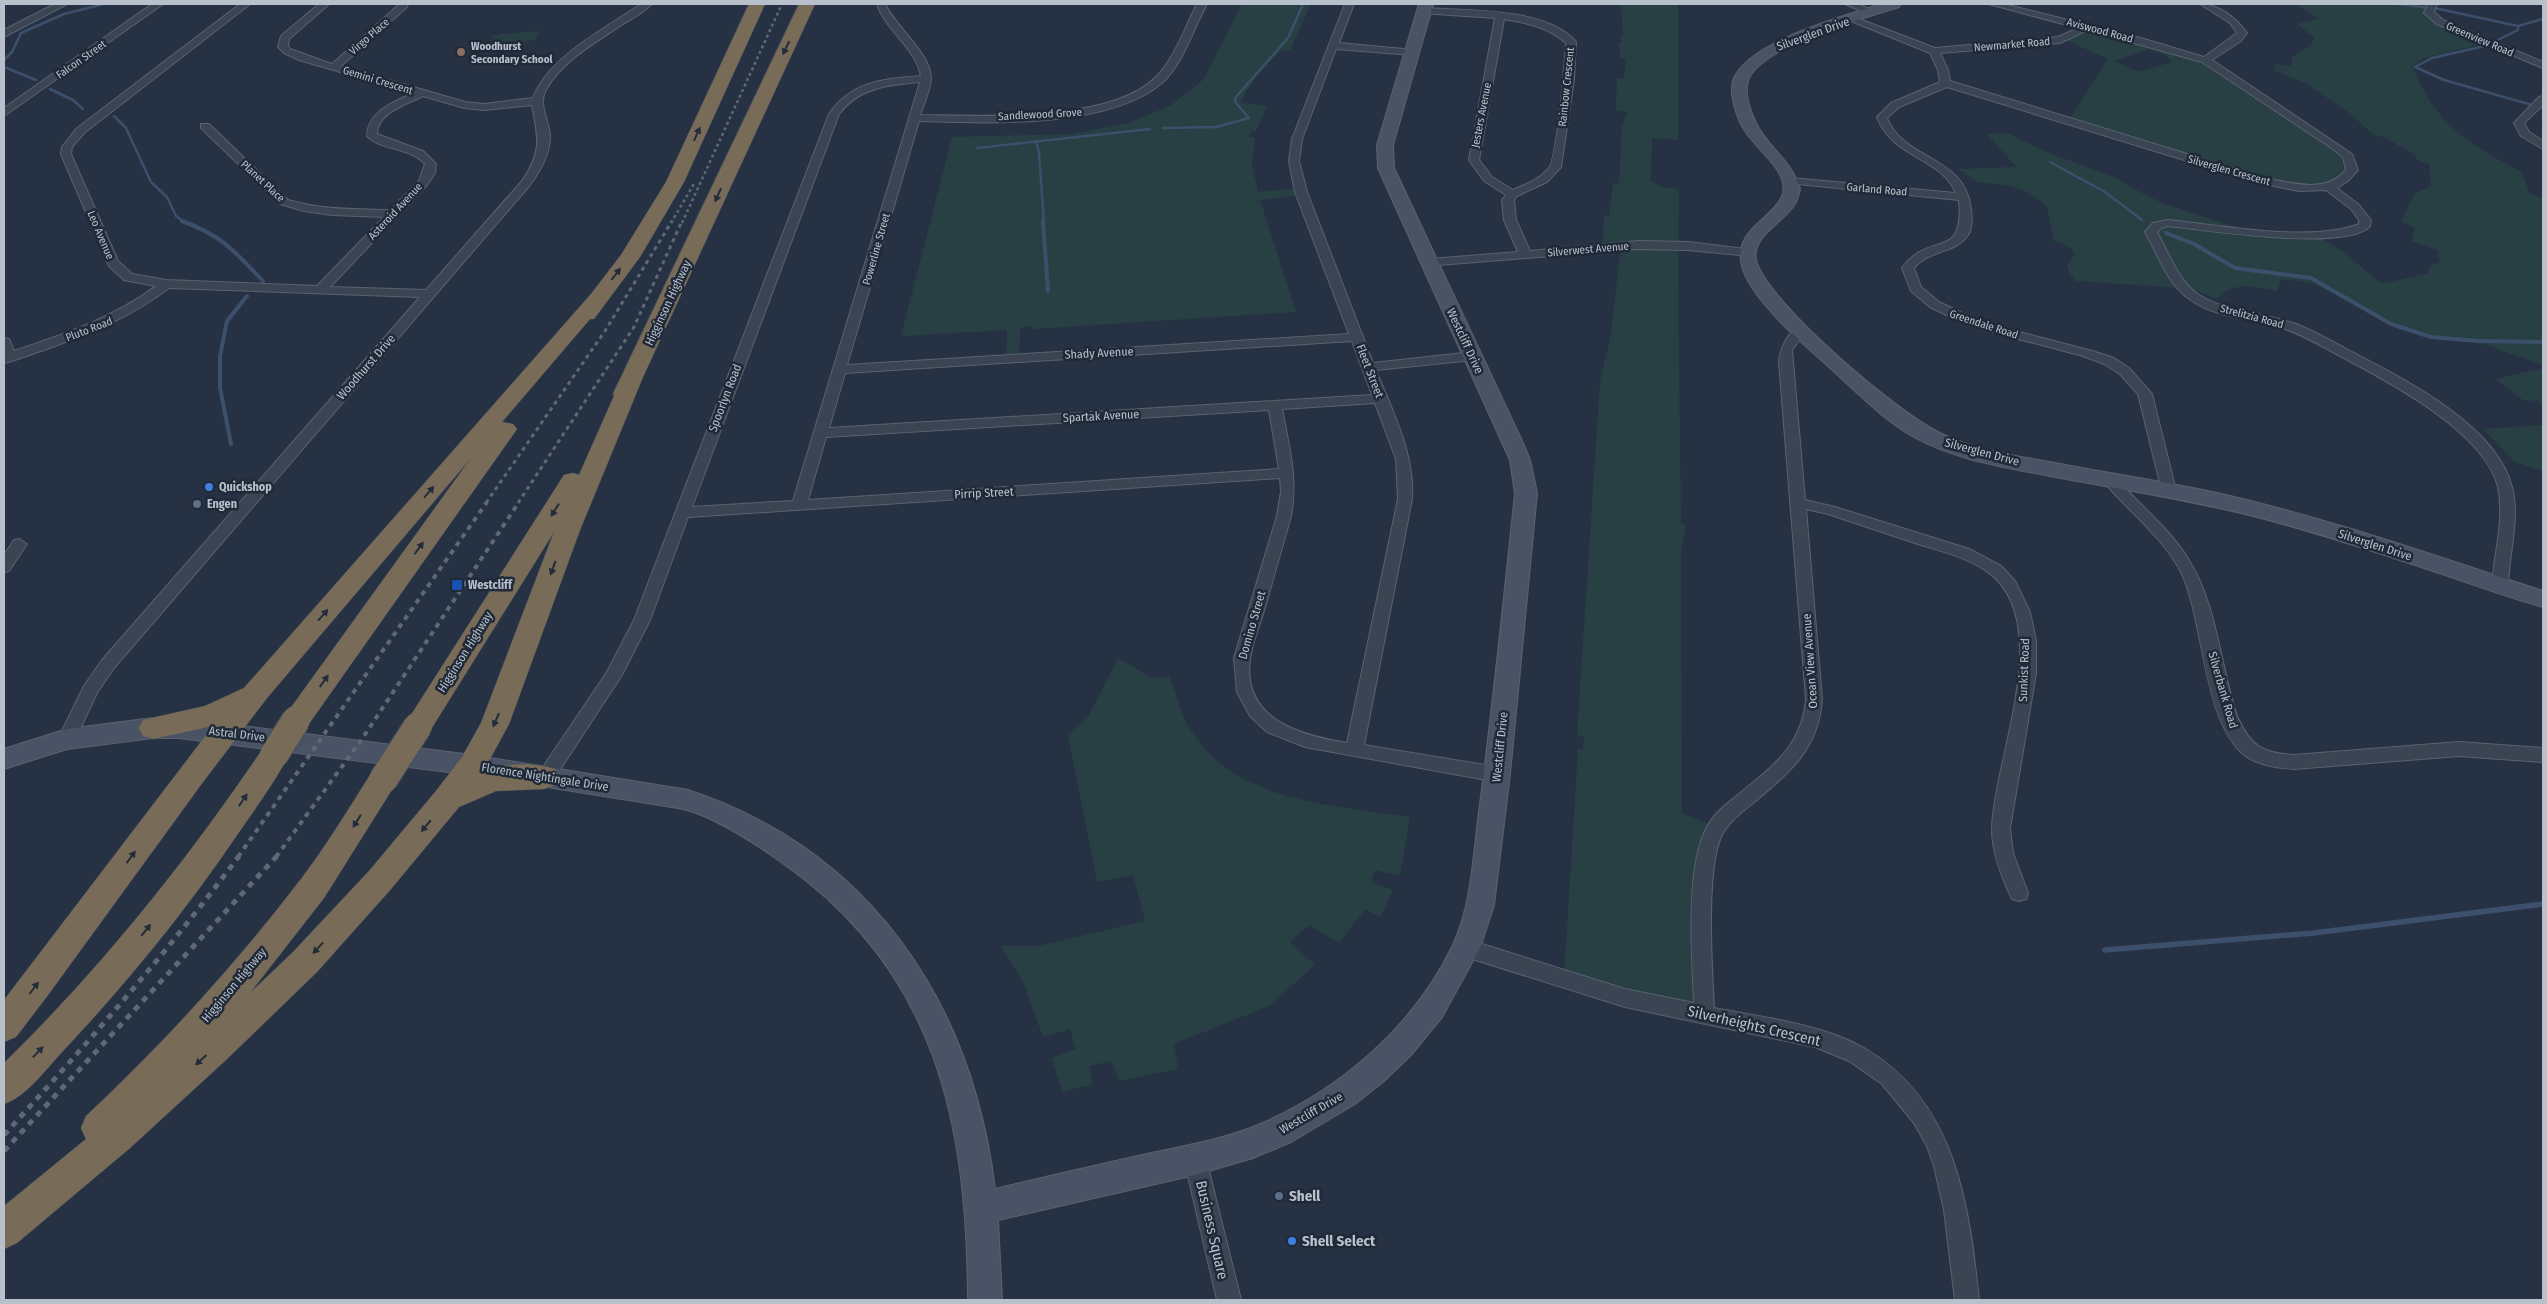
<svg xmlns="http://www.w3.org/2000/svg" width="2547" height="1304" font-family="'Fira Sans Condensed',sans-serif">
<style>
.green{fill:#284044;fill-rule:evenodd}
.lines{fill:none;stroke-linecap:round;stroke-linejoin:round}
.stream-far2{stroke:#3c4f6b;stroke-width:2.5}
.stream-far1{stroke:#3c4f6b;stroke-width:4}
.stream{stroke:#3c4f6b;stroke-width:5.5}
.street-casing{stroke:#596270;stroke-width:2}
.secondary-casing{stroke:#596270;stroke-width:2}
.highway-casing{stroke:#454f5d;stroke-width:1}
.street{fill:#3b4452;fill-rule:evenodd}
.secondary{fill:#495365;fill-rule:evenodd}
.highway{fill:#786c58;fill-rule:evenodd}
.rail-far3{stroke:#5d6879;stroke-width:2.5;stroke-dasharray:3 3;stroke-linecap:butt}
.rail-far2{stroke:#5d6879;stroke-width:3;stroke-dasharray:4 4;stroke-linecap:butt}
.rail-far1{stroke:#5d6879;stroke-width:4;stroke-dasharray:5 5;stroke-linecap:butt}
.rail{stroke:#5d6879;stroke-width:5;stroke-dasharray:6 6;stroke-linecap:butt}
.highway-bridge-casing{stroke:#454f5d;stroke-width:30;stroke-linecap:butt}
.highway-bridge{stroke:#786c58;stroke-width:28}
.oneway{fill:#232c3a}
.education-dot{fill:#8d6e63;stroke:#1f2938;stroke-width:2}
.shop-dot{fill:#3f7fe0;stroke:#1f2938;stroke-width:2}
.service-dot{fill:#5c6f8a;stroke:#1f2938;stroke-width:2}
.transit-dot{fill:#1a4fb4;stroke:#1f2938;stroke-width:2}
.labels{text-anchor:middle;stroke-width:5;stroke-linejoin:round;paint-order:stroke}
.far-street-label{font-size:11px;fill:#b8c0cc;stroke:#1f2938}
.far-poi-label{font-size:11px;font-weight:bold;fill:#b8c0cc;stroke:#1f2938;text-anchor:start}
.street-label{font-size:12px;fill:#b8c0cc;stroke:#1f2938}
.poi-label{font-size:12px;font-weight:bold;fill:#b8c0cc;stroke:#1f2938;text-anchor:start}
.near-street-label{font-size:15px;fill:#b8c0cc;stroke:#1f2938}
.near-poi-label{font-size:15px;font-weight:bold;fill:#b8c0cc;stroke:#1f2938;text-anchor:start}
</style>
<rect width="100%" height="100%" fill="#263243"/>
<path class="green" d="M1242,4H1311L1290,50H1282C1265,66 1250,82 1240,103L1267,106L1256,131H1251L1249,137H1255L1252,166L1258,192L1300,188L1302,195L1260,200L1296,312L1033,329L1032,326H1024L1020,330L1019,358H1006L1007,330L901,336L952,137L1071,134L1126,124L1170,106L1203,80Z
M1621,4H1678V140L1652,138L1651,181L1662,187L1679,189C1677,300 1680,412 1681,524L1686,525L1681,552L1682,813L1716,827L1704,1013L1564,978L1578,749H1583L1584,737L1577,735L1600,382L1610,339L1621,246L1602,247L1604,215L1609,216L1613,183H1619L1622,126L1627,112L1616,110L1617,78H1624L1626,59L1620,57L1619,42H1623L1620,36H1623Z
M2295,4H2432L2428,13L2487,43L2424,58L2413,66C2433,124 2471,145 2522,172L2530,194L2543,198V365L2473,340L2429,335L2391,323L2312,283L2281,279L2277,291C2255,286 2233,281 2217,299L2194,290L2169,287L2076,281L2069,272L2067,264L2074,256C2074,246 2063,244 2054,241L2047,206L2028,192L2011,186L1977,182L1958,169L2016,167L1987,134L2007,133L2049,153L2119,179L2128,186L2162,203L2250,232L2313,233L2342,251L2382,284L2428,273L2432,263L2438,264L2440,258L2436,256L2439,251L2412,241L2415,228L2401,221L2414,194L2431,186L2429,164L2419,161L2413,154L2384,137L2374,135L2348,112L2304,82L2275,71L2274,64L2291,66L2292,57L2309,46L2315,38L2297,24L2319,19Z
M2087,27L2206,60L2351,159L2342,184L2290,186L2068,121L2108,59L2064,39ZM2151,49L2166,55L2172,62L2139,72L2114,61Z
M539,31L536,40L491,44L493,35Z
M2543,368V406L2538,401L2523,400L2495,379Z
M2543,425V471L2515,462L2483,429Z
M1118,658L1151,678L1170,677C1176,693 1180,712 1189,727C1233,803 1333,805 1410,817L1400,876L1375,870L1371,882L1393,890L1381,917L1365,909L1339,943L1309,925L1290,942L1315,965L1269,1006L1174,1044L1178,1069L1119,1081L1112,1061L1089,1066L1093,1084L1062,1092L1052,1058L1076,1049L1070,1029L1043,1037L1024,984L1001,946H1038L1145,921L1133,875L1097,882L1068,735L1088,717Z"/>
<g class="lines">
<path class="stream-far2" d="M2397,4L2439,9L2518,26
M2543,19L2518,26V30L2485,46L2432,58L2415,67L2444,80L2543,108
M4,60L12,52L21,33L64,14L104,4
M4,64V67L36,80
M50,89L73,100L83,109
M114,116L126,128L151,182L167,197L176,216L186,223
M1163,128L1216,127L1249,118L1235,102L1236,97L1288,38L1303,4
M1036,141L1039,153L1044,223
M977,148L1150,129
M2050,162L2105,192L2142,220"/>
<path class="stream-far1" d="M182,221C223,236 234,251 263,281
M1043,221L1048,291
M2166,233L2194,244L2235,268L2311,278L2391,324L2431,337L2478,341L2543,342
M231,444L220,388V356L227,321L247,296"/>
<path class="stream" d="M2105,950L2314,933L2543,904"/>
<defs>
<path id="street" d="M55,4H67L4,37V30Z
M152,4H163L4,116V108Z
M240,4H250L84,133L72,147L71,154L118,261L132,274L166,280L317,286L384,217L332,215L304,211L280,204L201,128V124H209L288,200C322,210 355,209 390,210L419,181L425,164C410,147 382,151 367,136C367,112 394,102 413,93L299,60L284,53L278,47L281,36L319,4H329L289,39L288,46L290,49L332,64L400,4H408L407,7L341,66L465,102L484,104L533,98C548,57 606,28 641,4H652C644,12 633,18 623,24C598,41 563,60 547,88C537,104 549,119 550,136C550,155 540,171 530,185L114,668L97,693L73,744L67,746L61,744L58,739L84,686L102,660L420,297L169,288C131,317 89,334 44,350C31,354 17,360 4,363V338L9,339L14,351C64,334 113,318 156,286L124,280L109,266L61,154L62,147L76,129ZM423,96L464,108L484,110L532,105C538,137 543,151 522,181L426,290L330,287L427,185L435,173L436,164L423,151L377,134C377,113 407,104 423,96Z
M877,4H885C896,27 929,52 931,77C931,88 924,104 920,115C983,116 1110,123 1156,77C1175,58 1185,27 1197,4H1207C1193,29 1183,64 1162,83C1107,129 987,123 919,121L847,365L1349,334L1295,192L1289,161L1292,139L1345,4H1354L1339,43L1415,50V54L1412,55L1336,49L1302,139L1299,161L1307,192L1373,363L1473,352L1480,356L1473,360L1376,370C1392,411 1415,453 1412,499L1364,745L1497,767L1503,769L1506,774L1503,779L1497,781L1481,779L1305,747L1267,732L1250,716L1237,692L1234,658L1277,516L1281,492L1280,478L688,517L650,620L622,675L559,771L553,773L547,771L544,766L547,761L607,672L634,620L829,114C852,81 883,79 921,76C916,48 886,31 877,4ZM920,82L793,501L692,507L839,114C859,87 889,85 920,82ZM1352,341L1372,395L829,428L845,373ZM1375,403L1396,459L1398,499L1347,743C1300,735 1242,720 1250,659C1252,643 1259,627 1264,611C1273,580 1282,548 1291,516C1298,478 1289,447 1282,409ZM1269,410L1279,469L808,500L826,437Z
M1845,4H1858L1876,12L1868,14Z
M1989,4H2004L2144,39L2204,57L2237,33L2230,23L2200,4C2219,4 2236,18 2247,33L2241,41L2212,60L2352,154L2358,170L2348,181L2337,188L2359,205L2371,220L2370,226C2347,252 2204,230 2168,226L2161,228L2157,232C2168,252 2179,282 2199,295C2228,313 2265,313 2296,324C2316,332 2335,343 2354,353C2406,380 2497,426 2512,487C2520,518 2509,554 2508,585L2505,589H2495L2492,585C2494,554 2505,518 2498,487C2485,432 2389,382 2342,357C2323,347 2305,336 2285,329C2253,318 2215,319 2188,298C2168,284 2157,253 2145,232L2153,223L2168,220C2220,225 2311,243 2359,224V220L2351,209L2326,190L2299,191L2259,183L1947,87L1899,107L1887,118C1904,161 1965,155 1971,209C1972,217 1973,228 1968,235C1955,254 1928,250 1914,268L1921,287L1939,302L1966,315L1997,326L2092,351L2114,358L2129,368L2152,394L2176,491L2169,496L2162,491L2138,394L2120,374L2104,364L2083,356L1988,331L1957,320L1930,307L1911,291L1902,268C1929,230 1965,262 1959,200L1787,183V179L1791,178L1956,193C1941,157 1892,158 1877,117L1891,103L1940,82L1938,70L1930,53L1846,19L1854,17L1935,48L2058,37L2078,28ZM2087,30L2202,62L2330,147L2343,157L2346,170C2326,194 2292,183 2265,178L1950,81L1948,70L1940,53L2060,43Z
M2428,4H2437L2434,12L2443,20L2543,62V68L2437,24L2424,13Z
M1424,8C1466,11 1547,7 1576,42L1574,79L1561,167L1547,182L1517,196L1514,200L1516,220L1530,251L1638,241L1688,242L1746,249L1752,253L1750,256L1688,250L1638,249L1426,266L1424,263L1430,259L1518,252L1504,220L1502,200L1506,195L1484,181L1469,160L1495,18L1421,13V9ZM1504,19C1527,23 1548,27 1566,43C1565,61 1557,158 1549,168C1540,179 1526,184 1513,190L1492,177L1479,160Z
M2543,96V105L2524,123L2529,132L2543,141V149L2521,136L2514,123L2539,97Z
M1800,328L1806,332L1792,350L1793,362L1805,500L1835,507L1969,549L2001,566L2015,581L2030,612L2036,641V673L2010,828L2013,853L2028,893L2026,899L2019,901L2012,899C2002,878 1992,853 1992,830C1993,760 2059,619 1985,570C1965,557 1941,551 1918,544C1888,534 1858,524 1828,514L1806,509L1822,699C1819,749 1789,773 1753,803C1742,812 1730,821 1723,833C1705,864 1712,969 1714,1008C1761,1017 1822,1024 1864,1048C1956,1101 1969,1205 1979,1300H1955L1944,1210L1934,1166L1927,1146L1914,1123L1882,1084L1849,1061L1815,1047L1625,1007L1466,957L1459,954L1456,948L1459,942L1466,939L1625,989L1694,1003C1692,957 1685,867 1707,827C1714,813 1727,804 1739,794C1773,766 1802,746 1806,699L1779,362C1780,350 1787,331 1800,328Z
M2111,476L2116,478C2139,505 2168,527 2187,557C2217,603 2220,665 2237,716C2250,746 2262,753 2294,755L2459,742L2543,748V762L2459,756L2294,769C2277,768 2254,765 2241,752C2203,715 2204,623 2182,574C2165,539 2130,513 2106,484L2104,481L2106,478Z
M19,539L27,544L9,571L4,572V555L14,540Z
M1195,1148L1203,1151L1206,1159L1241,1300H1217L1184,1159L1187,1151Z"/>
<path id="secondary" d="M1419,4H1433L1393,145L1394,168L1522,441L1530,460L1537,493L1510,774L1494,905L1480,948L1442,1017L1411,1055L1384,1081L1355,1104L1291,1142L1253,1158L1195,1175L998,1220L1002,1300H968C967,1123 937,972 784,864C756,844 712,814 678,808L472,775L178,738H153L67,749L4,769V749L67,729L153,718H178L472,755L688,790C871,851 972,1002 995,1189C1049,1176 1102,1164 1156,1152C1188,1145 1223,1139 1253,1127C1337,1093 1414,1027 1453,945C1472,904 1473,856 1479,812C1493,706 1504,599 1515,493L1510,460L1378,168L1377,145Z
M1881,4H1901L1899,7C1864,18 1765,45 1749,78C1743,91 1750,111 1756,123C1768,149 1790,157 1800,189C1799,193 1798,198 1796,202C1786,222 1751,235 1756,260C1766,302 1901,416 1942,434C1976,450 2013,456 2050,462C2106,473 2162,481 2217,493C2328,518 2435,556 2543,591V607C2508,598 2473,584 2439,573C2377,552 2316,532 2253,516C2186,499 2118,489 2050,476C2005,467 1955,460 1914,437C1882,419 1856,391 1829,367C1802,343 1774,319 1753,289C1705,218 1812,220 1776,168C1765,152 1748,140 1740,122C1735,110 1728,91 1734,78C1752,40 1843,17 1881,4Z"/>
<path id="highway" d="M749,4H765L684,182L640,257L594,319H590L502,422L513,424L517,429L306,728L296,731L286,728L282,720L471,458L267,698L203,782L48,995L16,1037L4,1042V1000L213,726L153,739L143,736L139,728L143,720L205,706L244,688L591,294L621,255L666,182Z
M799,4H815L643,377L580,530L509,724L484,770C506,764 533,761 555,769L559,777L555,785L544,789L496,791L459,807L391,889L317,972L227,1059L130,1148L17,1243L4,1249V1206L86,1139L81,1128L86,1116C164,1043 236,964 301,879C327,845 349,808 372,772L383,768L394,772L398,780L324,898L250,993L293,952L369,871L436,791L462,757L481,723L554,532L428,734L418,737L408,734L404,726L564,475L573,473L579,475L614,396L613,394Z
M274,744L284,747L289,755C274,783 255,809 237,835C185,912 126,984 63,1051C46,1069 27,1096 4,1104V1063C102,967 187,861 264,747Z"/>
</defs>
<use href="#street" class="street-casing"/>
<use href="#secondary" class="secondary-casing"/>
<use href="#highway" class="highway-casing"/>
<use href="#street" class="street"/>
<use href="#secondary" class="secondary"/>
<use href="#highway" class="highway"/>
<path class="rail-far3" d="M671,223L695,182
M682,223L782,4"/>
<path class="rail-far2" d="M486,503L605,331L672,221
M518,503L634,327L682,221"/>
<path class="rail-far1" d="M238,857L487,502
M276,857L362,739L519,502"/>
<path class="rail" d="M4,1135C86,1045 166,954 239,856
M4,1151L277,856"/>
<defs>
<path id="highway-bridge" d="M274,755L296,720
M383,780L418,726"/>
</defs>
<use href="#highway-bridge" class="highway-bridge-casing"/>
<use href="#highway-bridge" class="highway-bridge"/>
</g>
<defs><path id="oneway-solid" d="M-6-.8H1V-3.2L6.5 0L1 3.2V.8H-6Z" transform="scale(1.25)"/></defs>
<g class="oneway">
<use href="#oneway-solid" transform="translate(786 48) rotate(115)"/>
<use href="#oneway-solid" transform="translate(697 134) rotate(-66)"/>
<use href="#oneway-solid" transform="translate(718 195) rotate(114)"/>
<use href="#oneway-solid" transform="translate(616 274) rotate(-52)"/>
<use href="#oneway-solid" transform="translate(429 492) rotate(-49)"/>
<use href="#oneway-solid" transform="translate(555 510) rotate(122)"/>
<use href="#oneway-solid" transform="translate(419 548) rotate(-54)"/>
<use href="#oneway-solid" transform="translate(553 568) rotate(110)"/>
<use href="#oneway-solid" transform="translate(323 615) rotate(-49)"/>
<use href="#oneway-solid" transform="translate(324 681) rotate(-55)"/>
<use href="#oneway-solid" transform="translate(496 720) rotate(114)"/>
<use href="#oneway-solid" transform="translate(243 800) rotate(-56)"/>
<use href="#oneway-solid" transform="translate(357 821) rotate(122)"/>
<use href="#oneway-solid" transform="translate(426 826) rotate(130)"/>
<use href="#oneway-solid" transform="translate(131 857) rotate(-54)"/>
<use href="#oneway-solid" transform="translate(146 930) rotate(-51)"/>
<use href="#oneway-solid" transform="translate(318 948) rotate(133)"/>
<use href="#oneway-solid" transform="translate(34 988) rotate(-53)"/>
<use href="#oneway-solid" transform="translate(38 1052) rotate(-46)"/>
<use href="#oneway-solid" transform="translate(201 1060) rotate(138)"/>
</g>
<circle class="education-dot" cx="461" cy="52" r="5"/>
<g class="shop-dot">
<circle cx="209" cy="487" r="5"/>
<circle cx="1292" cy="1241" r="5"/>
</g>
<g class="service-dot">
<circle cx="197" cy="504" r="5"/>
<circle cx="1279" cy="1196" r="5"/>
</g>
<rect class="transit-dot" x="451" y="579" width="12" height="12" rx="2.5"/>
<g class="labels">
<g class="far-street-label">
<text transform="translate(2100 30) rotate(15)" y="4">Aviswood Road</text>
<text transform="translate(369 36) rotate(-41)" y="4">Virgo Place</text>
<text transform="translate(2480 39) rotate(23)" y="4">Greenview Road</text>
<text transform="translate(2012 44) rotate(-5)" y="4">Newmarket Road</text>
<text transform="translate(81 59) rotate(-35)" y="4">Falcon Street</text>
<text transform="translate(378 80) rotate(17)" y="4">Gemini Crescent</text>
<text transform="translate(1566 87) rotate(-84)" y="4">Rainbow Crescent</text>
<text transform="translate(1040 114) rotate(-3)" y="4">Sandlewood Grove</text>
<text transform="translate(1481 115) rotate(-79)" y="4">Jesters Avenue</text>
<text transform="translate(2229 170) rotate(16)" y="4">Silverglen Crescent</text>
<text transform="translate(263 181) rotate(43)" y="4">Planet Place</text>
<text transform="translate(1877 189) rotate(5)" y="4">Garland Road</text>
<text transform="translate(395 211) rotate(-47)" y="4">Asteroid Avenue</text>
<text transform="translate(101 235) rotate(67)" y="4">Leo Avenue</text>
<text transform="translate(876 249) rotate(-74)" y="4">Powerline Street</text>
<text transform="translate(1588 249) rotate(-5)" y="4">Silverwest Avenue</text>
<text transform="translate(2252 316) rotate(15)" y="4">Strelitzia Road</text>
<text transform="translate(1984 324) rotate(18)" y="4">Greendale Road</text>
<text transform="translate(89 329) rotate(-21)" y="4">Pluto Road</text>
</g>
<g class="far-poi-label">
<text x="471" y="50">Woodhurst<tspan x="471" dy="13">Secondary School</tspan></text>
</g>
<g class="street-label">
<text transform="translate(1813 34) rotate(-20)" y="4">Silverglen Drive</text>
<text transform="translate(668 303) rotate(-65)" y="4">Higginson Highway</text>
<text transform="translate(1465 341) rotate(65)" y="4">Westcliff Drive</text>
<text transform="translate(1099 353) rotate(-3)" y="4">Shady Avenue</text>
<text transform="translate(366 367) rotate(-49)" y="4">Woodhurst Drive</text>
<text transform="translate(1370 371) rotate(69)" y="4">Fleet Street</text>
<text transform="translate(725 398) rotate(-69)" y="4">Spoorlyn Road</text>
<text transform="translate(1101 416) rotate(-3)" y="4">Spartak Avenue</text>
<text transform="translate(1982 452) rotate(15)" y="4">Silverglen Drive</text>
<text transform="translate(984 493) rotate(-3)" y="4">Pirrip Street</text>
<text transform="translate(2375 545) rotate(18)" y="4">Silverglen Drive</text>
<text transform="translate(1252 625) rotate(-74)" y="4">Domino Street</text>
<text transform="translate(465 652) rotate(-58)" y="4">Higginson Highway</text>
<text transform="translate(1810 661) rotate(-94)" y="4">Ocean View Avenue</text>
<text transform="translate(2024 670) rotate(-88)" y="4">Sunkist Road</text>
<text transform="translate(2223 690) rotate(74)" y="4">Silverbank Road</text>
<text transform="translate(237 734) rotate(7)" y="4">Astral Drive</text>
<text transform="translate(1500 747) rotate(-84)" y="4">Westcliff Drive</text>
<text transform="translate(545 777) rotate(9)" y="4">Florence Nightingale Drive</text>
<text transform="translate(234 985) rotate(-50)" y="4">Higginson Highway</text>
<text transform="translate(1311 1113) rotate(-30)" y="4">Westcliff Drive</text>
</g>
<g class="poi-label">
<text x="219" y="491">Quickshop</text>
<text x="207" y="508">Engen</text>
<text x="468" y="589">Westcliff</text>
</g>
<g class="near-street-label">
<text transform="translate(1754 1026) rotate(13)" y="5">Silverheights Crescent</text>
<text transform="translate(1212 1230) rotate(77)" y="5">Business Square</text>
</g>
<g class="near-poi-label">
<text x="1289" y="1201">Shell</text>
<text x="1302" y="1246">Shell Select</text>
</g>
</g>
<rect width="2547" height="1304" fill="none" stroke="#b8c0cc" stroke-width="10"/>
</svg>
